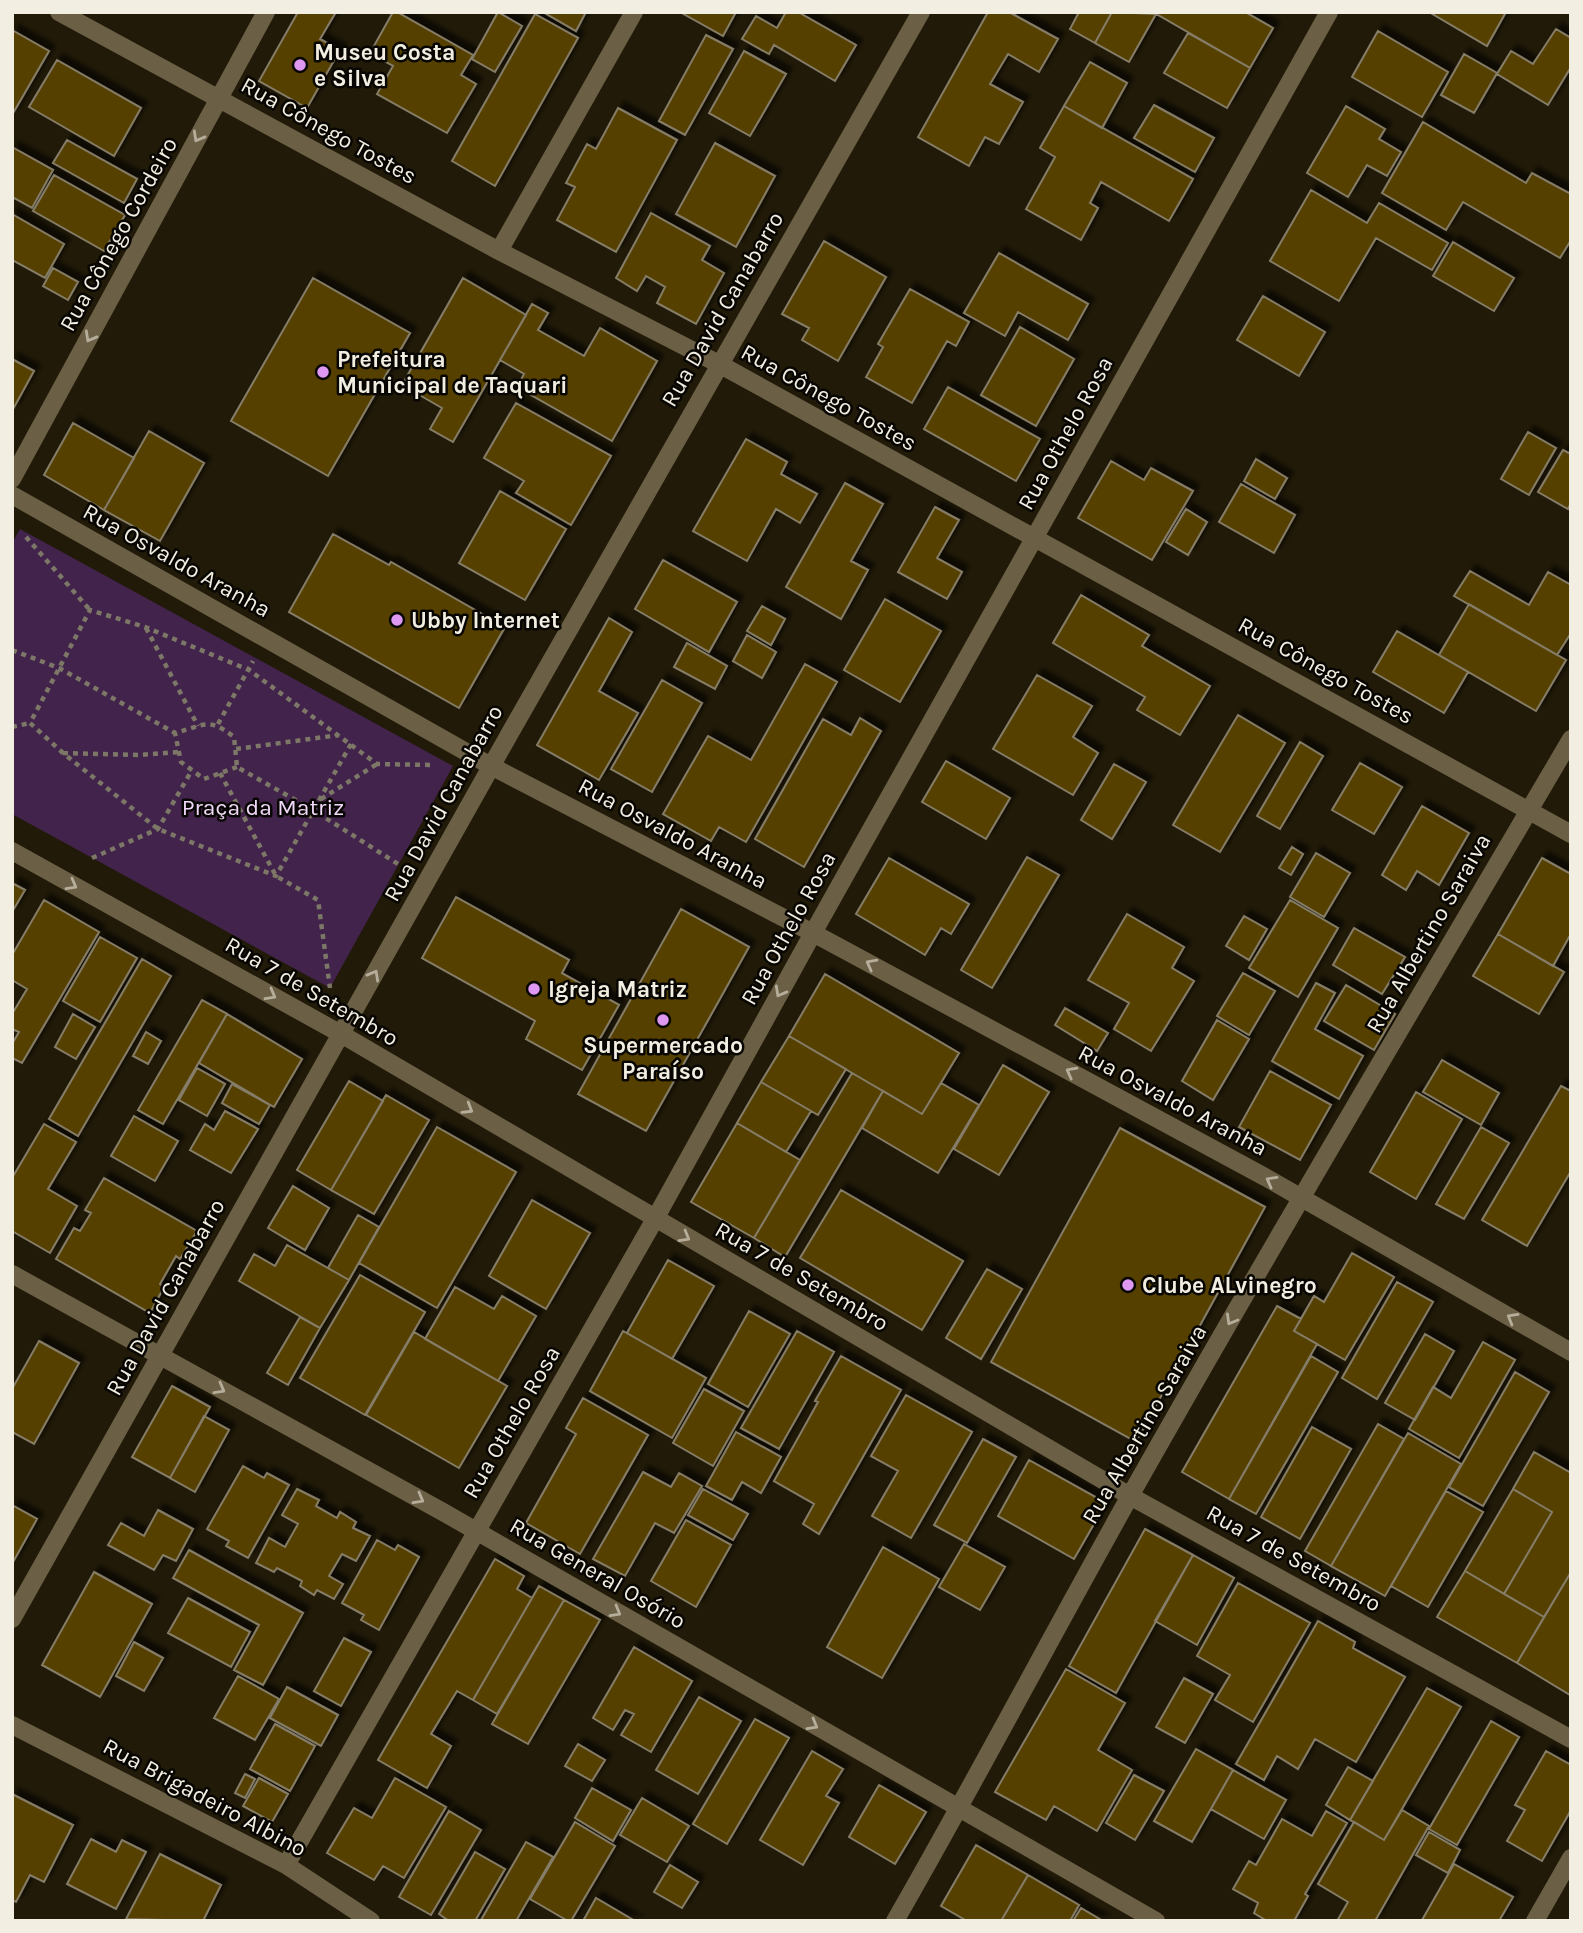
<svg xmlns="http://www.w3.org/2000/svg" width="1583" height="1933" font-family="Karla,sans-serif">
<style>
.green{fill:#42234b}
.building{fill:#554104;stroke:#867d67;stroke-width:2;filter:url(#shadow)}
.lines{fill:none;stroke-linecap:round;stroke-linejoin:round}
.path{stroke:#7d7768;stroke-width:4.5;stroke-dasharray:5 5;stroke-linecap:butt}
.street{stroke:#6b6045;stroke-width:18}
.oneway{stroke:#b6ae9b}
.poi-dot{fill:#de98f2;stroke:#080602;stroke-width:2.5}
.labels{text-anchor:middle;stroke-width:5;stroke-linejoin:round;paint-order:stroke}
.poi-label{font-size:23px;font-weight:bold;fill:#f3eee2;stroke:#080602;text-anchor:start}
.street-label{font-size:23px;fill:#f3eee2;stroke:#080602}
.park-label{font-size:23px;fill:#f0d8f8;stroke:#080602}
</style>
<defs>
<filter id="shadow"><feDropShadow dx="6" dy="-6" stdDeviation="2" flood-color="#0009"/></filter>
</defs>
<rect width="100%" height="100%" fill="#211a08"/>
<path class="green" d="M20,529L453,766L330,988L12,814V543Z"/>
<path class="building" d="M298,12H336L320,39L340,50L307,108L259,81Z
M393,12H397L473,55L461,75L476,84L447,133L377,94L393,66L370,53Z
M498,12L522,26L495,72L472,59Z
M543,12H586L576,31Z
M680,12H736L723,36Z
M786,12H798L856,45L835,81L774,45L769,54L742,39L756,16L777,28Z
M988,12H1009L1058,39L1039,72L1008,54L990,84L1023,102L999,144L985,137L969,166L918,137Z
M1079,12H1112L1095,43L1070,29Z
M1112,12L1156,14L1129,62L1095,43Z
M1153,12H1245L1273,28L1250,68Z
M1429,12H1506L1487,46Z
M535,14L578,38L495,186L452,161Z
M1556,29L1571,38V67L1548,105L1497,74L1511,51L1533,64Z
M12,30L49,51L12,115Z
M1378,31L1448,72L1422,117L1352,77Z
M1188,33L1250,68L1227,108L1164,73Z
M706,35L733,49L685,135L659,121Z
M744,51L786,74L750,136L709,113Z
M1464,54L1497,73L1474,113L1441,95Z
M57,60L141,108L114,156L29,107Z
M1090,62L1127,83L1102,128L1064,106Z
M1154,105L1214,138L1195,172L1134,138Z
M1064,106L1193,179L1169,221L1101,182L1090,203L1098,208L1081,240L1026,209L1055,157L1040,148Z
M1346,106L1385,129L1379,139L1401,152L1387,176L1367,165L1348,197L1307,173Z
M618,108L677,140L616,252L557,220L575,187L566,183L587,144L596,149Z
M1423,122L1526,183L1532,173L1571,194V240L1560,258L1463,202L1446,230L1382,193Z
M67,140L137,179L124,203L53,163Z
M715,143L775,176L736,247L676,214Z
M12,147L53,170L32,208L12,197Z
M54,175L125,215L104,251L33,211Z
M1311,190L1367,223L1379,203L1448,243L1432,270L1376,238L1339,301L1270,261Z
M651,213L710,246L702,260L724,273L696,324L657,303L665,287L646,276L637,291L616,278Z
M12,214L64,244L45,278L12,260Z
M824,241L886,277L838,361L802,340L809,328L782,314Z
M1453,242L1514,278L1494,311L1433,276Z
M999,253L1088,304L1068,340L1018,312L1005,336L964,313Z
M53,268L78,282L68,300L43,286Z
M313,278L410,333L328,476L231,421Z
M463,278L526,315L453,442L430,429L442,408L402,385Z
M910,289L969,322L956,346L947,341L912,403L866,377L883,347L878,344Z
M1263,296L1325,332L1299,376L1237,340Z
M532,304L548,313L538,330L584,356L600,328L657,361L612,441L517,387L524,374L500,360Z
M1020,327L1074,359L1036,426L981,395Z
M12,359L34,371L12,411Z
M948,387L1040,439L1016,481L924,429Z
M516,403L611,456L571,525L516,493L524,481L484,458Z
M73,423L134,458L104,510L44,475Z
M149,431L204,463L160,541L104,510Z
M1528,432L1556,448L1529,495L1501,479Z
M746,439L787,462L781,474L817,494L800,523L776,509L747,561L693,531Z
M1563,450L1571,454V503L1568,509L1538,492Z
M1256,459L1287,478L1275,499L1244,481Z
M1111,461L1144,480L1151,468L1193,491L1152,560L1078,518Z
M845,483L883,504L851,561L868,570L841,619L786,587Z
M1241,484L1295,515L1274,553L1219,522Z
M500,491L566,529L525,600L459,563Z
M935,507L959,520L937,558L962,572L947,599L898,572Z
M1186,509L1207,522L1188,555L1166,542Z
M333,534L389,565L391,562L505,627L459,708L289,612Z
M663,560L737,602L709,652L635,609Z
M1470,571L1529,605L1548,572L1571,585V633L1557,655L1454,596Z
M1081,595L1149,635L1142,646L1210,686L1180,735L1137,710L1145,697L1053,643Z
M885,599L941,631L900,702L844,670Z
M1469,604L1566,660L1536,711L1439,655Z
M762,606L785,619L771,645L747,631Z
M609,618L632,632L599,691L638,713L599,780L537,745Z
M1397,631L1468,672L1444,713L1373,672Z
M747,635L776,652L762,678L733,661Z
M687,643L727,666L715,689L674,667Z
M805,664L837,682L746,842L719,827L711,841L663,814L708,736L751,760Z
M1037,675L1092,706L1073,737L1098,753L1073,795L993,749Z
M662,680L702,703L652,792L611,769Z
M1238,715L1285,743L1220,852L1173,825Z
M860,718L881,731L804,867L755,839L823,719L851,735Z
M1300,742L1323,756L1280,829L1257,816Z
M946,761L1010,798L986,839L922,802Z
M1360,763L1402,787L1374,834L1332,810Z
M1114,764L1146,782L1112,839L1081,820Z
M1422,806L1469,833L1439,885L1417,871L1406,890L1382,875Z
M1292,847L1303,854L1291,875L1279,868Z
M1316,853L1350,873L1324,917L1290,897Z
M1027,857L1059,875L992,988L961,970Z
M889,858L969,904L951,934L941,928L925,955L856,914Z
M1542,858L1571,874V938L1569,937L1553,966L1498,934Z
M12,883L25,890L12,912Z
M456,897L569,960L562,973L619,1005L582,1070L526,1039L535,1021L422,958Z
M44,900L99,932L22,1063L12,1058V1044L19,1032L12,1029V1014L27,989L12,980V955Z
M1290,900L1338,928L1298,997L1249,968Z
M681,909L749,947L646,1131L578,1094Z
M1127,914L1184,947L1172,968L1194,981L1151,1051L1114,1029L1129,1003L1088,980Z
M1244,916L1267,929L1249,960L1226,946Z
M1354,928L1405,957L1382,994L1333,965Z
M1498,934L1564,972L1539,1014L1473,976Z
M100,937L137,958L100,1022L63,1001Z
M142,959L171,976L78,1136L49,1119Z
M1243,973L1275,991L1249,1035L1217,1016Z
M825,974L959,1053L922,1114L789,1036Z
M1316,983L1335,993L1315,1029L1363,1056L1339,1099L1272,1061Z
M1346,985L1395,1014L1374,1050L1324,1021Z
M202,1000L227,1014L163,1124L138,1110Z
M1065,1008L1108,1033L1097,1051L1055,1025Z
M73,1014L95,1027L76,1059L55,1047Z
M227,1014L302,1059L274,1107L199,1063Z
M1217,1020L1249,1039L1213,1100L1182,1081Z
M146,1032L161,1041L148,1064L133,1056Z
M789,1036L846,1069L818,1115L761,1082Z
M1442,1060L1499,1093L1481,1125L1423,1092Z
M1003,1065L1049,1092L999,1175L954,1149Z
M197,1068L225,1084L207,1116L179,1100Z
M1270,1071L1331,1105L1300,1160L1239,1127Z
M852,1073L883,1091L785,1257L754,1238Z
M349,1081L383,1101L331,1190L297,1170Z
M761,1082L811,1111L786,1152L737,1123Z
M941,1083L979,1105L938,1173L862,1128L883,1091L922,1114Z
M232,1084L270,1105L259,1124L222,1103Z
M1561,1086L1571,1091V1171L1527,1246L1482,1220Z
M1416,1092L1462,1119L1416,1199L1370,1172Z
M386,1095L429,1120L374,1214L331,1190Z
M225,1111L258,1129L231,1173L190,1150L205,1124L214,1130Z
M134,1116L178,1141L155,1181L111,1156Z
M737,1123L800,1160L754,1238L691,1202Z
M44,1124L76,1142L48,1189L77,1206L50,1253L12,1231V1178Z
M437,1127L516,1172L437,1308L359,1263Z
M1481,1127L1509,1143L1464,1219L1436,1204Z
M1120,1128L1265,1207L1136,1442L991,1362Z
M104,1178L197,1231L180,1259L176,1256L160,1284L164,1287L150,1313L56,1259L74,1228L80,1231L91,1213L85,1210Z
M293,1186L329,1208L305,1250L268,1228Z
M841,1190L963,1261L922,1330L800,1258Z
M532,1200L590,1233L546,1309L489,1276Z
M358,1215L379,1227L349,1280L328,1268Z
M287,1245L349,1280L320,1328L239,1281L254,1254L275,1266Z
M1352,1253L1394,1277L1345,1360L1294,1331L1314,1296L1324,1302Z
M668,1260L714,1286L672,1359L627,1333Z
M987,1269L1022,1289L981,1359L946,1338Z
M360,1275L425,1312L365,1415L300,1378Z
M1397,1282L1433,1302L1377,1399L1342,1378Z
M455,1287L494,1309L502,1296L536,1316L498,1381L425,1339Z
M1277,1306L1301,1319L1294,1331L1317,1344L1229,1499L1182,1472Z
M749,1311L790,1334L748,1407L708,1384Z
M300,1317L320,1328L288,1385L267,1373Z
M623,1331L706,1378L672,1438L590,1391Z
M797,1331L834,1352L779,1449L741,1428Z
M414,1332L507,1386L459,1468L366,1415Z
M1425,1334L1454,1351L1415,1420L1385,1403Z
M39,1341L79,1363L34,1444L12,1432V1389Z
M1483,1342L1515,1360L1459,1458L1409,1429L1433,1387L1451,1398Z
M841,1356L901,1390L819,1534L803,1524L814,1504L774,1481L818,1402L815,1401Z
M1311,1356L1338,1372L1256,1514L1229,1499Z
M1515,1372L1549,1392L1483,1506L1449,1487Z
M172,1386L210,1407L170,1478L132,1457Z
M704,1389L744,1411L713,1466L673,1443Z
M906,1395L972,1432L911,1538L872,1516L898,1471L871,1456Z
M583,1398L648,1435L580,1554L526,1523L576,1434L566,1428Z
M204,1416L229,1430L195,1492L170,1478Z
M1378,1424L1404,1439L1331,1566L1305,1551Z
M1312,1427L1351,1449L1300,1539L1261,1517Z
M736,1432L781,1457L761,1493L742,1482L732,1500L706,1486Z
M1408,1433L1461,1464L1385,1596L1331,1566Z
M983,1439L1016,1457L967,1543L934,1525Z
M1534,1452L1571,1473V1572L1544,1617L1504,1594L1552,1512L1513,1489Z
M1029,1460L1106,1503L1074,1559L998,1516Z
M243,1466L264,1478L267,1473L289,1485L248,1558L226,1546L229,1541L207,1529Z
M643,1472L671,1487L679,1473L702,1486L674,1533L655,1523L625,1576L593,1559Z
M297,1489L319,1500L316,1506L337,1518L340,1512L356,1522L353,1528L370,1536L356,1561L342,1554L329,1576L343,1584L334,1599L317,1590L314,1595L300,1586L302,1581L277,1568L274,1572L256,1563L269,1538L285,1547L298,1524L282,1515Z
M703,1489L748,1514L733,1540L688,1515Z
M1513,1489L1552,1512L1504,1594L1465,1571Z
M1446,1491L1483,1512L1428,1607L1391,1586Z
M12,1505L37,1519L12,1564Z
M158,1510L193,1529L176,1561L163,1555L154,1570L108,1545L121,1523L144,1536Z
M686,1520L731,1545L696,1607L651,1581Z
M1145,1529L1193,1555L1116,1693L1069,1666Z
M377,1540L395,1550L398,1545L419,1557L379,1630L361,1620L364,1615L342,1603Z
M964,1544L1005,1567L980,1610L939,1587Z
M883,1547L939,1579L882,1678L827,1647Z
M189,1550L303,1613L263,1685L234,1670L259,1625L173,1578Z
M1193,1555L1234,1578L1197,1645L1155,1621Z
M495,1559L524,1576L517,1589L532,1598L473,1700L457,1691L431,1734L451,1746L427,1788L378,1760Z
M1465,1571L1544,1617L1517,1663L1437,1617Z
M94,1572L152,1604L100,1697L42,1665Z
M1571,1572V1694L1570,1695L1517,1663Z
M1238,1583L1310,1623L1253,1722L1215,1700L1230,1675L1197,1656Z
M539,1586L564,1600L497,1714L473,1700Z
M188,1598L250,1632L231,1667L168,1633Z
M564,1600L600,1620L528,1744L492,1724Z
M1318,1621L1355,1642L1353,1648L1405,1677L1356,1762L1315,1739L1298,1769L1277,1756L1264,1780L1236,1764Z
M344,1638L371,1652L341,1706L314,1691Z
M134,1642L163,1658L144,1691L116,1676Z
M634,1647L692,1681L651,1752L621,1735L634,1714L625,1710L613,1730L593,1718Z
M1066,1669L1125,1703L1098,1750L1132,1770L1097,1831L1054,1806L1046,1820L995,1792Z
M238,1676L279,1699L255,1740L214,1718Z
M1184,1678L1213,1694L1185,1743L1156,1727Z
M287,1687L338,1715L321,1746L270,1718Z
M1427,1688L1461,1707L1384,1840L1350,1820Z
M699,1697L741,1721L698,1794L656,1770Z
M755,1719L789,1738L727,1844L693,1824Z
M1491,1721L1519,1737L1457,1845L1429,1829Z
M275,1724L315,1746L290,1791L250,1769Z
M578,1744L605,1760L592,1781L565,1766Z
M1196,1749L1233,1770L1192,1842L1154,1821Z
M812,1751L843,1769L826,1796L839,1803L803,1865L760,1840Z
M1546,1751L1571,1765V1810L1542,1861L1507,1841L1525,1810L1515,1805Z
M1348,1767L1373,1781L1350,1820L1326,1805Z
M1233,1770L1286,1800L1264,1839L1211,1809Z
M245,1774L255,1779L245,1798L235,1793Z
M1134,1775L1164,1791L1135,1840L1106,1823Z
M259,1778L288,1794L272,1822L243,1806Z
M395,1778L446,1807L404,1878L383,1866L374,1880L327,1853L354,1808L372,1818Z
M879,1785L926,1812L895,1864L849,1837Z
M592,1788L631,1810L613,1841L575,1818Z
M12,1794L73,1825L44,1882L30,1875L16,1902L12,1900Z
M642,1798L689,1826L667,1862L620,1835Z
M1402,1810L1429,1826L1375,1921H1337L1348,1902L1318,1884L1354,1822L1384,1840Z
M449,1811L481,1830L431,1915L399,1897Z
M1326,1811L1347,1823L1305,1894L1308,1896L1294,1921H1267L1254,1913L1258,1903L1233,1889L1249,1861L1256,1865L1282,1819L1312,1836Z
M575,1822L615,1846L571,1921H568L530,1899Z
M1429,1832L1460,1850L1448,1873L1416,1855Z
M91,1839L116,1852L122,1840L146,1852L116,1909L67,1884Z
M526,1842L553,1857L516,1921L481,1920Z
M976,1845L1028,1875L1001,1921H967L941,1906Z
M475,1852L505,1869L475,1921H449L439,1914Z
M160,1854L221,1885L203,1921L126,1919Z
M1454,1864L1513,1897L1499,1921L1422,1920Z
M670,1865L698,1882L682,1908L654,1892Z
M1028,1875L1079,1905L1070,1921H1001Z
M596,1898L635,1921H583Z
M1081,1908L1103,1921H1073Z"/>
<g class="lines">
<path class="path" d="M26,537L90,610
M146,628L198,726
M12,650L59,668L175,733
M218,724L253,661
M12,727L30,723
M351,744L276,876L158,829L63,753L30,723L90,610L145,627L249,670L377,764L433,765
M236,749L339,735
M63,753L139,755L178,752
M237,767L204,779L181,762L175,733C204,725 209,717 234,737L237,767L313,810L398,864
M220,773L276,876L318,900L330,988
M321,799L377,764
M92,858L158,829L192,770"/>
<path class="street" d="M59,12L499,251L719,364L1571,834
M499,251L634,12
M12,479L266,12
M12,495L491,766L813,933L1265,1177L1571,1352
M12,851L341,1034L1130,1496L1571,1739
M12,1274L443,1512L1156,1921
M12,1619L510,733L921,12
M12,1725L286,1865L371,1921
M286,1865L655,1219L813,933L1329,12
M895,1921C976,1780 1051,1637 1130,1496C1274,1241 1423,991 1571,739
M1535,1921L1571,1858"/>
</g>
<defs><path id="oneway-chevron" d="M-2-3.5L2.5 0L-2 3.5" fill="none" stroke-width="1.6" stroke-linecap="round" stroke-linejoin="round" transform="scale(1.75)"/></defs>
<g class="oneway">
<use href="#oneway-chevron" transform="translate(198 137) rotate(119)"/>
<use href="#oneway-chevron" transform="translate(90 337) rotate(119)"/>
<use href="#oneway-chevron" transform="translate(72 885) rotate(29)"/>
<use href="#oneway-chevron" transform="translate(871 964) rotate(-152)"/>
<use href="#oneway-chevron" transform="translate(374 975) rotate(-61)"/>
<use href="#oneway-chevron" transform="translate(780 992) rotate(119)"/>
<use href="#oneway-chevron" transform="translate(271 995) rotate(29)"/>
<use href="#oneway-chevron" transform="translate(1071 1072) rotate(-152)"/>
<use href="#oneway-chevron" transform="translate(468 1109) rotate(31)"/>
<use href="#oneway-chevron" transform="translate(1271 1181) rotate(-151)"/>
<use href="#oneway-chevron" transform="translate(685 1237) rotate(30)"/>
<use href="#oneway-chevron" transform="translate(1512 1318) rotate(-150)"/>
<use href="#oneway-chevron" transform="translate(1231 1320) rotate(120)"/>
<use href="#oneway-chevron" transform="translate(220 1389) rotate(29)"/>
<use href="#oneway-chevron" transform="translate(419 1499) rotate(29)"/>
<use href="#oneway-chevron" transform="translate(616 1612) rotate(30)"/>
<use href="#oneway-chevron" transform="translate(813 1725) rotate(30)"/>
</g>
<g class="poi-dot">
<circle cx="300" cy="65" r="7"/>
<circle cx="323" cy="372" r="7"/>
<circle cx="397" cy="620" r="7"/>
<circle cx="534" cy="989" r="7"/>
<circle cx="663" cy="1020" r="7"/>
<circle cx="1128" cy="1285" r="7"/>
</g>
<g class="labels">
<g class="poi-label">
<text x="314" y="60">Museu Costa<tspan x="314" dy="26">e Silva</tspan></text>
<text x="337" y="367">Prefeitura<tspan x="337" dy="26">Municipal de Taquari</tspan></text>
<text x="411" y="628">Ubby Internet</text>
<text x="548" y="997">Igreja Matriz</text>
<text x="663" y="1053" text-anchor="middle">Supermercado<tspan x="663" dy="26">Paraíso</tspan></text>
<text x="1142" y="1293">Clube ALvinegro</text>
</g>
<g class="street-label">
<text transform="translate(329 130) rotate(29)" y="8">Rua Cônego Tostes</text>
<text transform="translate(118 234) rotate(-61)" y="8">Rua Cônego Cordeiro</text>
<text transform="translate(722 309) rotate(-60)" y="8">Rua David Canabarro</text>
<text transform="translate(829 397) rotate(29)" y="8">Rua Cônego Tostes</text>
<text transform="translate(1065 433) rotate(-61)" y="8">Rua Othelo Rosa</text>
<text transform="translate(177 560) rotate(29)" y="8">Rua Osvaldo Aranha</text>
<text transform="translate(1326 670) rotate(29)" y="8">Rua Cônego Tostes</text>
<text transform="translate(443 803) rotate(-61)" y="8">Rua David Canabarro</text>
<text transform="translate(673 833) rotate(28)" y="8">Rua Osvaldo Aranha</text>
<text transform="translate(788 928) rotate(-61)" y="8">Rua Othelo Rosa</text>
<text transform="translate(1428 933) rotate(-60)" y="8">Rua Albertino Saraiva</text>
<text transform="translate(312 991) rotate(30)" y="8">Rua 7 de Setembro</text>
<text transform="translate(1173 1100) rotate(28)" y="8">Rua Osvaldo Aranha</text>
<text transform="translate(802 1276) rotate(30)" y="8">Rua 7 de Setembro</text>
<text transform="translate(165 1297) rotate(-61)" y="8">Rua David Canabarro</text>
<text transform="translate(511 1422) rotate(-60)" y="8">Rua Othelo Rosa</text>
<text transform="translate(1144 1424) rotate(-60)" y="8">Rua Albertino Saraiva</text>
<text transform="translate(1294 1558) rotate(29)" y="8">Rua 7 de Setembro</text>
<text transform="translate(598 1573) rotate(30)" y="8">Rua General Osório</text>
<text transform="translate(205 1797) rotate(28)" y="8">Rua Brigadeiro Albino</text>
</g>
<g class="park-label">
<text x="263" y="815">Praça da Matriz</text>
</g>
</g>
<rect width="1583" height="1933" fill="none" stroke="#f3eee2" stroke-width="28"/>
</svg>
